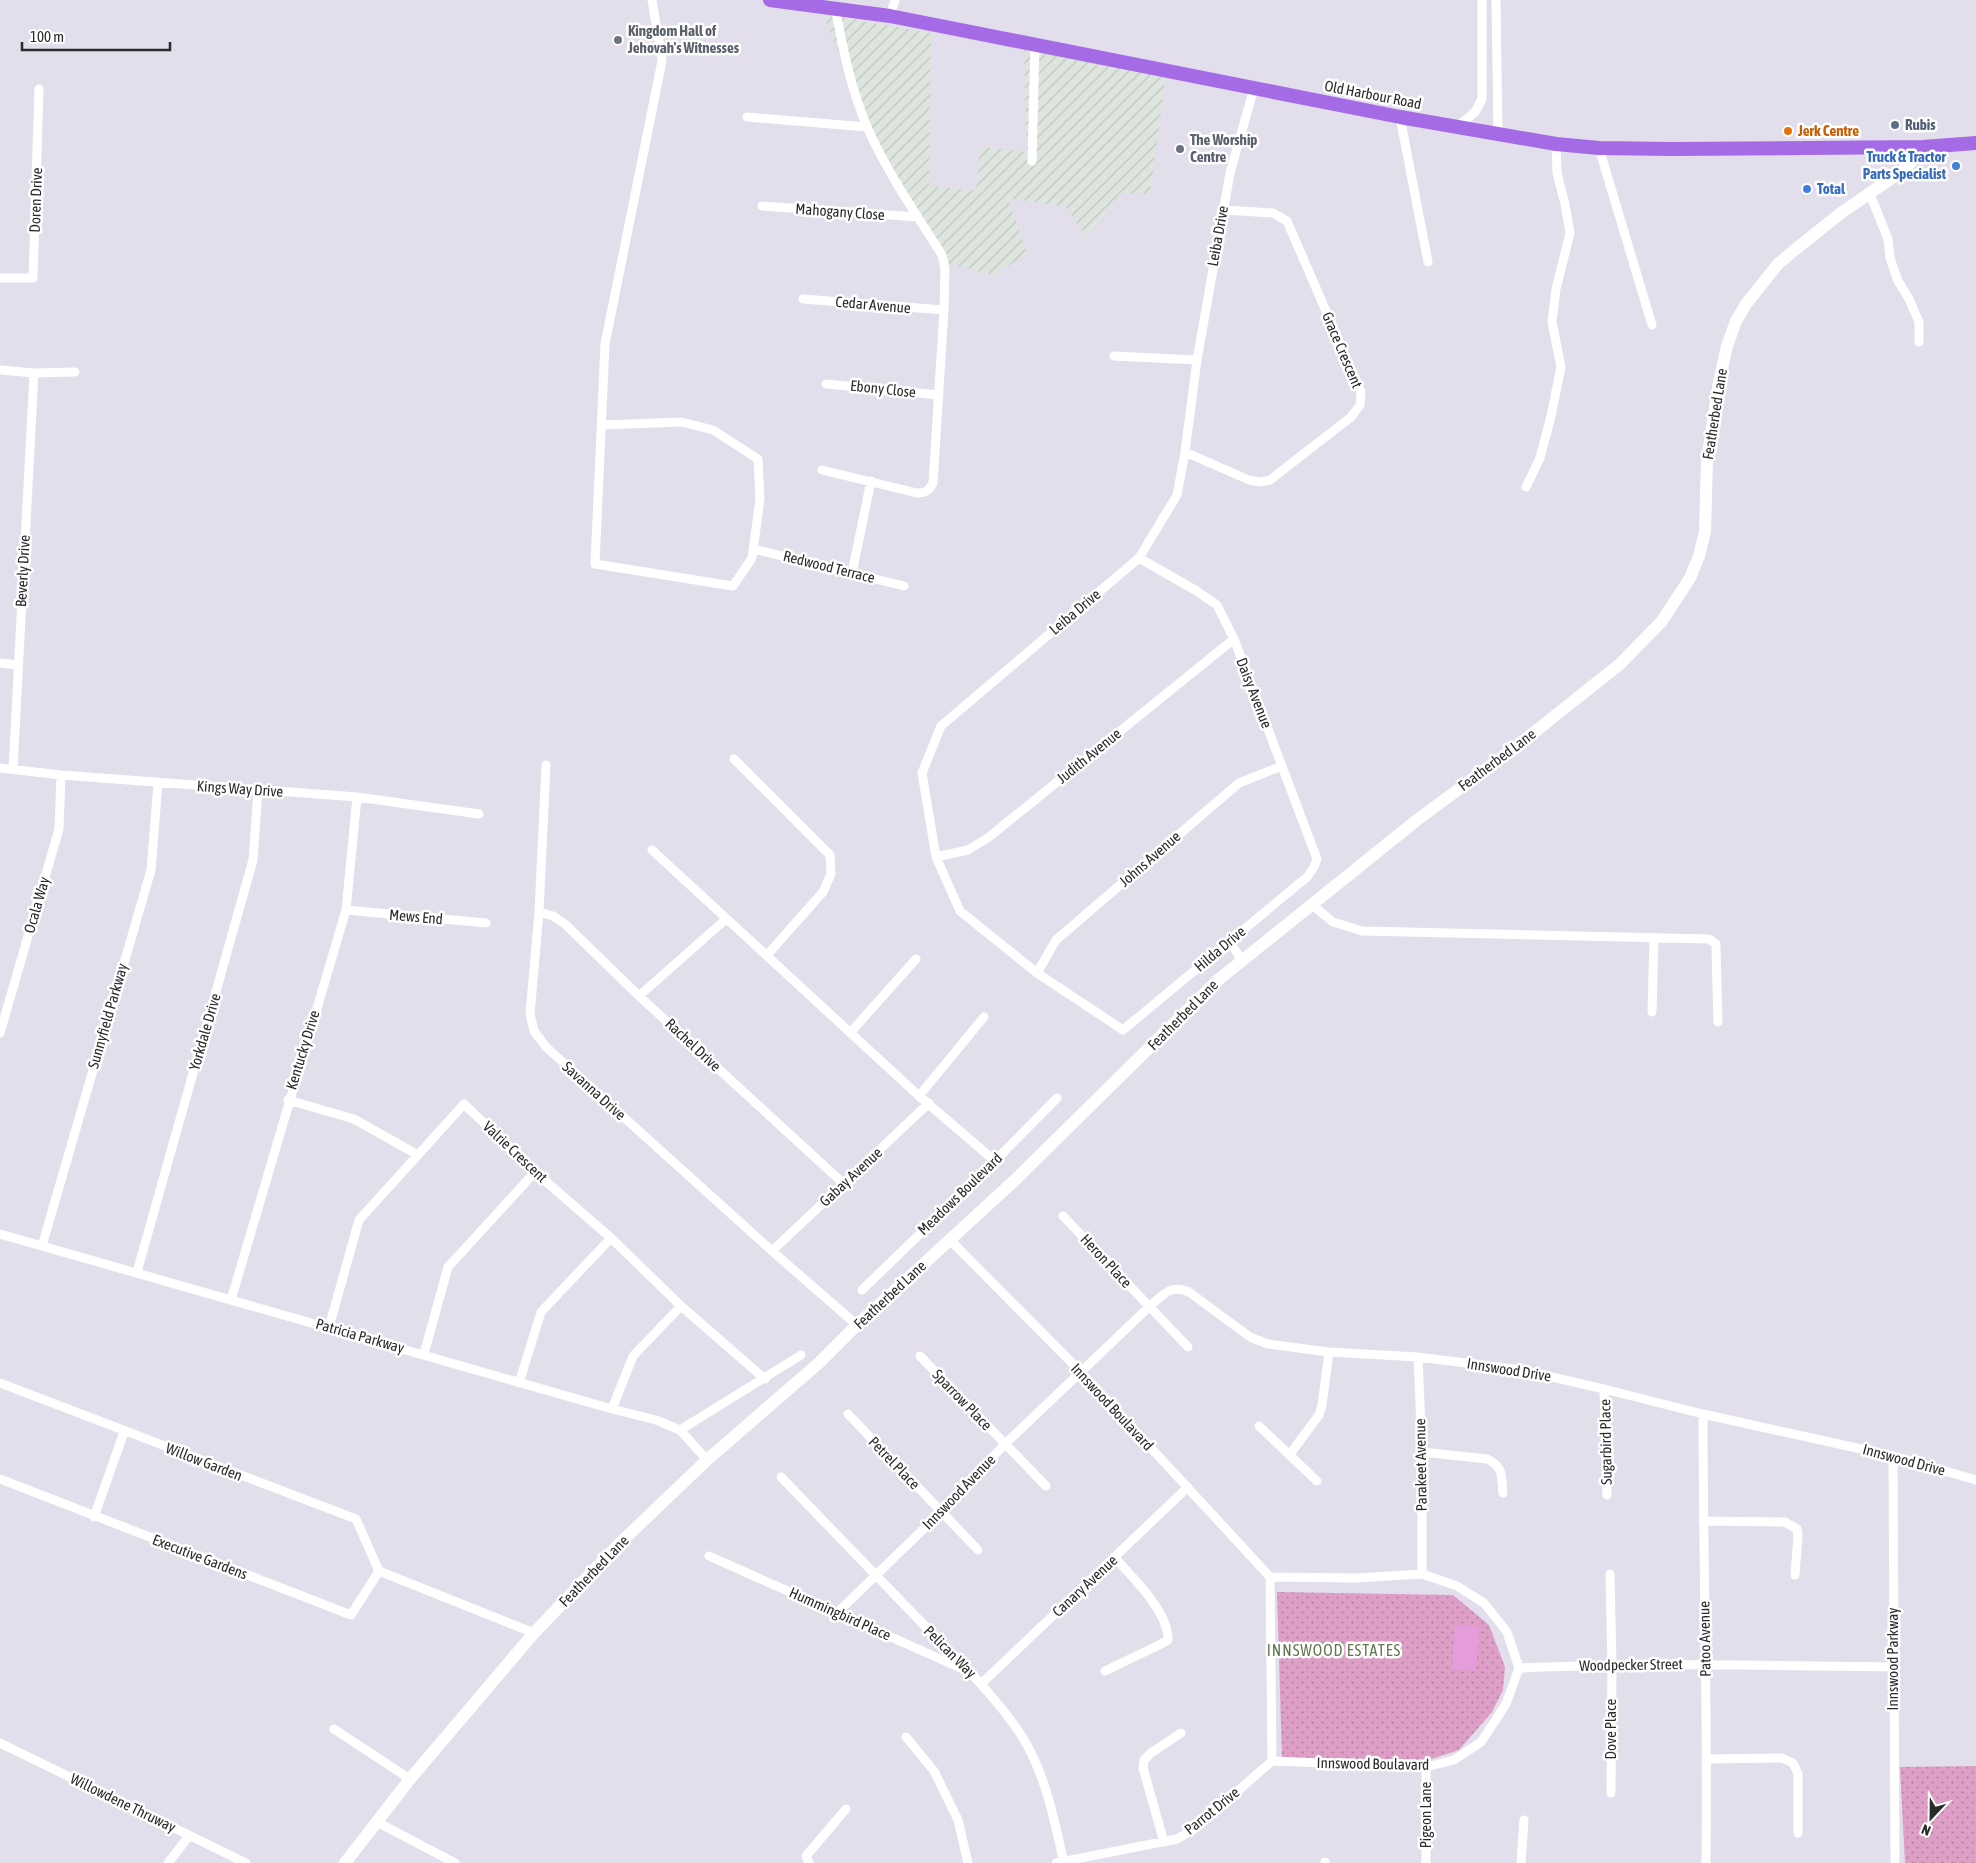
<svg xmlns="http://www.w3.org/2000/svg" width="1976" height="1863" font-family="'Asap Condensed',sans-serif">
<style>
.industrial{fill:url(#industrial-furrows)}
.park{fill:url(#park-dots)}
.pitch{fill:#e49cda}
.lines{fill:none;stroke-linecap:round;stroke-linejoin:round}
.minor{stroke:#fff;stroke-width:9}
.secondary{stroke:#fff;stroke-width:12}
.primary{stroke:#a56ae6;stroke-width:14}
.worship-dot{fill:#6b7280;stroke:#fff;stroke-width:2}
.service-dot{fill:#5c6f8a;stroke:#fff;stroke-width:2}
.food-dot{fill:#e8710a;stroke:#fff;stroke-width:2}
.shop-dot{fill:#3f7fe0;stroke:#fff;stroke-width:2}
.labels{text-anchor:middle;stroke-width:5;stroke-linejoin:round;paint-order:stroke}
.worship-label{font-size:15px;font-weight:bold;fill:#5b616d;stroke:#fff;text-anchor:start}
.street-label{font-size:15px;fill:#2b2b2b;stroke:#fff}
.service-label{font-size:15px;font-weight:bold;fill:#4e5e75;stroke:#fff;text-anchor:start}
.food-label{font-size:15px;font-weight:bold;fill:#c56008;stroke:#fff;text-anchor:start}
.shop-label{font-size:15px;font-weight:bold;fill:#366cbe;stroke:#fff;text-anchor:end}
.neighbourhood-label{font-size:16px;letter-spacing:1px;fill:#62784f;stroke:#fff}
</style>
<defs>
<pattern id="industrial-furrows" width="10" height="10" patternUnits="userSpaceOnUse" patternTransform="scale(1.25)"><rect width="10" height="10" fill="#dee5de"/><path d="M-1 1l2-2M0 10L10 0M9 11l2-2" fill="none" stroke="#bfc5bf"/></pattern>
<pattern id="park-dots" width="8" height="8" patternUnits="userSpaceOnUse" patternTransform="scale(1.25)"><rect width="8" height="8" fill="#de9fc6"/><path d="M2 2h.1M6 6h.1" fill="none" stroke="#b482a1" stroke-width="1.8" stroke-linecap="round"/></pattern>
</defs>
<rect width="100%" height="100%" fill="#e2deec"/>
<path class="industrial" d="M824,14L931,33L929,186L976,191L980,147L1027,152L1024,50L1166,74L1150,193L1120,194L1086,237L1066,207L1008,198L1027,254L994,275L940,261L882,169Z"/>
<path class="park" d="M1277,1592L1453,1595L1489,1625L1505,1667L1503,1690L1492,1712L1459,1750L1422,1762L1282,1759Z
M1976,1766V1863H1905L1900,1767Z"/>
<path class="pitch" d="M1455,1625L1479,1627L1476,1671L1452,1669Z"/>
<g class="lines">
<path class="minor" d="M1496,0L1498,134
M890,16L895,0
M747,117L867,127
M1400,117L1428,262
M1457,127L1475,112L1482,99V0
M1599,148L1652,325
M1032,161L1035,44
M1870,194L1888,239L1890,258L1898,281L1909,299L1919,322V342
M762,206L918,217
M0,278H33L39,89
M803,299L944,310
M1114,356L1197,360
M0,370L34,373L75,372
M826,384L939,395
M602,425L681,422L713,430L758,459L760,499L752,558L733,586L595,564L605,344L662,61L652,0
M1185,452L1249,480L1260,482L1270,480L1351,417L1360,405L1361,392L1287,221L1273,213L1223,210
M822,470L917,493C925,493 929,491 933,483L944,310L945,269L942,255C916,214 888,174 868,129C851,90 843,49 835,7
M1526,487L1540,458L1551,416L1561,367L1552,322L1556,289L1570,233L1565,204L1557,173L1556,144
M753,549L904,586
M1139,558L1195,590L1217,605L1234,639L1317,859L1314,867L1307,877L1123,1030L1037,973L960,911L936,857L922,773L941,726L1139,558L1177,495L1185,452L1197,360L1230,173L1254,88
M852,573L871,481
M0,663L18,665
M734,759L830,855L831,874L823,892L767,955
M546,765L539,912L530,1014L534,1031L546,1047L772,1251L857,1325
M0,768L61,775L357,797L479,814
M13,769L34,373
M652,850L919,1096L995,1161
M936,857L968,850L989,837L1234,639
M1311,904L1333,922L1362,931L1709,939L1716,944V949L1718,1022
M346,910L486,923
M539,912L553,916L565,924L639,996L844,1184
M1229,941L1242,960
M1037,973L1056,940L1239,783L1282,766
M639,996L726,919
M1652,1012L1654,938
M0,1033L59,829L61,775
M850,1033L916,959
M919,1096L984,1017
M288,1100L354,1119L418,1155
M1063,1216L1188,1347
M0,1234L612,1409L656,1420L680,1430L707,1460
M950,1240L1081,1372L1270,1577L1272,1761
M42,1246L151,870L158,783
M772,1251L929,1103
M137,1272L253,860L258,790
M862,1290L995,1161L1057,1098
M231,1300L346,910L357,797
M329,1327L359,1220L464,1104L535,1172L611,1238L681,1306L765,1379
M424,1354L448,1267L535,1172
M920,1356L1046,1486
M1418,1357L1422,1452V1574
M0,1383L356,1519L379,1571
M519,1383L541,1312L611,1238
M1604,1389L1607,1495
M612,1409L633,1356L681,1306
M848,1414L978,1550
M1703,1414C1703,1564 1708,1714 1706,1863
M1259,1426L1317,1481
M680,1430L801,1355
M1422,1452L1487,1459C1504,1467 1501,1476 1503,1493
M1290,1454L1319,1415L1322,1405L1329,1352
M1893,1456L1895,1863
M781,1477L981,1684C997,1703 1015,1723 1027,1745C1047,1781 1055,1824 1064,1863
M0,1479L351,1615L379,1571
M94,1517L124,1432
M1703,1521L1785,1522L1797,1529L1798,1536L1795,1575
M709,1556L965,1670
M379,1571L534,1633
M1610,1574L1612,1665L1611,1793
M1270,1577L1356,1578L1422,1574L1457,1586L1484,1603L1507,1632L1519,1668L1506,1704L1481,1742L1454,1760L1426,1767L1272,1761
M837,1613L941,1512L1005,1444L1149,1307C1163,1295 1170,1284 1189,1292L1250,1337L1268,1344L1329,1352L1418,1357L1521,1370L1604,1389L1703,1414L1893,1456L1976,1480
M1519,1668C1644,1663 1768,1665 1893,1667
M1105,1671L1161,1644L1168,1640C1169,1612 1132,1577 1115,1558
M981,1684L1188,1487
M334,1729L410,1779
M906,1737L934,1771L958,1820L968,1863
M0,1743L246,1863
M1707,1759L1782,1758L1793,1763L1798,1774V1833
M1426,1767V1863
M377,1822L455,1863
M1164,1842L1143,1768L1144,1760L1151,1753L1181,1733
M1325,1862V1863
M168,1863L189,1836
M809,1863L806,1856L846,1809
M1056,1863L1177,1839L1194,1829L1272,1761
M1521,1863L1524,1820"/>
<path class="secondary" d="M345,1863L410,1779L534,1633L620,1543L707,1460L820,1362L857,1325L1015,1180L1218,980L1417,820L1517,746L1620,664L1662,621L1690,578L1699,556L1705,532L1707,460L1719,382L1727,346L1736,321L1746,304L1778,264L1797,248L1841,213L1902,171L1921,153L1923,147"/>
<path class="primary" d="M770,0L890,16L1400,117L1556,144L1599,148L1672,149L1923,147L1976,143"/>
</g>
<g class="worship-dot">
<circle cx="618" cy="40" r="5"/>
<circle cx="1180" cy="149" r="5"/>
</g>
<circle class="service-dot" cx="1895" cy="125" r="5"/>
<circle class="food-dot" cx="1788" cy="131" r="5"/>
<g class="shop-dot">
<circle cx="1956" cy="166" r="5"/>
<circle cx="1807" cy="189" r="5"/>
</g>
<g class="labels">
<g class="worship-label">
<text x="628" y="36">Kingdom Hall of<tspan x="628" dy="17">Jehovah's Witnesses</tspan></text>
<text x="1190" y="145">The Worship<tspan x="1190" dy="17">Centre</tspan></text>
</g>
<g class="street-label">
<text transform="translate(1373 95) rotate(11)" y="5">Old Harbour Road</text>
<text transform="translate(36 200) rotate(-88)" y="5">Doren Drive</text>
<text transform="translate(840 212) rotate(4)" y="5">Mahogany Close</text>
<text transform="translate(1218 236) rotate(-80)" y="5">Leiba Drive</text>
<text transform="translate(873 305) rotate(5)" y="5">Cedar Avenue</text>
<text transform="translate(1342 350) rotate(67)" y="5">Grace Crescent</text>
<text transform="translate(883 389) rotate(6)" y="5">Ebony Close</text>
<text transform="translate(1715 414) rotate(-81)" y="5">Featherbed Lane</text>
<text transform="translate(829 567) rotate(14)" y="5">Redwood Terrace</text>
<text transform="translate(23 571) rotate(-87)" y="5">Beverly Drive</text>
<text transform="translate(1075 612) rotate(-40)" y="5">Leiba Drive</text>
<text transform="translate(1254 693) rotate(69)" y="5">Daisy Avenue</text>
<text transform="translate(1089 756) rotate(-39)" y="5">Judith Avenue</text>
<text transform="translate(1497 760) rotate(-37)" y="5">Featherbed Lane</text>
<text transform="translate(240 789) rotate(4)" y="5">Kings Way Drive</text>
<text transform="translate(1150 859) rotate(-41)" y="5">Johns Avenue</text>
<text transform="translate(37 905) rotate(-74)" y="5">Ocala Way</text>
<text transform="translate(416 917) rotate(5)" y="5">Mews End</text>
<text transform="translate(1220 949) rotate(-40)" y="5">Hilda Drive</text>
<text transform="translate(1183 1015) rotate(-45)" y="5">Featherbed Lane</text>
<text transform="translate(108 1016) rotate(-74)" y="5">Sunnyfield Parkway</text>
<text transform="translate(205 1032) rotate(-74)" y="5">Yorkdale Drive</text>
<text transform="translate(693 1045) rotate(43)" y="5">Rachel Drive</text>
<text transform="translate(303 1050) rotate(-73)" y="5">Kentucky Drive</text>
<text transform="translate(594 1091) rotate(42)" y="5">Savanna Drive</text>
<text transform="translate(515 1152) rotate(43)" y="5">Valrie Crescent</text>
<text transform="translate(851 1177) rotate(-43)" y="5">Gabay Avenue</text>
<text transform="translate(960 1194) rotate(-44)" y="5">Meadows Boulevard</text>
<text transform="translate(1106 1261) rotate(47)" y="5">Heron Place</text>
<text transform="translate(890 1295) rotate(-43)" y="5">Featherbed Lane</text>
<text transform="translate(360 1336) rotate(16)" y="5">Patricia Parkway</text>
<text transform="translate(1509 1370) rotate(9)" y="5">Innswood Drive</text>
<text transform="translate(962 1400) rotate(46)" y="5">Sparrow Place</text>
<text transform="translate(1112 1407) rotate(47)" y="5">Innswood Boulavard</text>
<text transform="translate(1606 1442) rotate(-91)" y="5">Sugarbird Place</text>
<text transform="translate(1904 1460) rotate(15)" y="5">Innswood Drive</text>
<text transform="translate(204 1462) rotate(21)" y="5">Willow Garden</text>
<text transform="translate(894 1463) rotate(46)" y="5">Petrel Place</text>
<text transform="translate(1421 1465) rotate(-91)" y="5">Parakeet Avenue</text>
<text transform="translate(959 1492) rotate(-46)" y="5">Innswood Avenue</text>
<text transform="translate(200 1557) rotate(21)" y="5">Executive Gardens</text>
<text transform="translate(594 1571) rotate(-46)" y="5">Featherbed Lane</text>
<text transform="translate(1085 1586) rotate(-43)" y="5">Canary Avenue</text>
<text transform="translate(840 1614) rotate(24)" y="5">Hummingbird Place</text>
<text transform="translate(1705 1639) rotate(-91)" y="5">Patoo Avenue</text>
<text transform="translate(950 1652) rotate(45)" y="5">Pelican Way</text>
<text transform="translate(1893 1659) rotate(-90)" y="5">Innswood Parkway</text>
<text transform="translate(1631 1665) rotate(-1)" y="5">Woodpecker Street</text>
<text transform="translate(1611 1729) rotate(-90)" y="5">Dove Place</text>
<text transform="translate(1373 1764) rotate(1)" y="5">Innswood Boulavard</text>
<text transform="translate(123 1803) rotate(26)" y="5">Willowdene Thruway</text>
<text transform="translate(1212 1811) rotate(-39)" y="5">Parrot Drive</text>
<text transform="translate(1426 1815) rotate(-90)" y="5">Pigeon Lane</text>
</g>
<g class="service-label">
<text x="1905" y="130">Rubis</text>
</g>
<g class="food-label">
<text x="1798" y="136">Jerk Centre</text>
</g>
<g class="shop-label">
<text x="1946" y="162">Truck &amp; Tractor<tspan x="1946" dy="17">Parts Specialist</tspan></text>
<text x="1817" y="194" text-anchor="start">Total</text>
</g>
<g class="neighbourhood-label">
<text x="1334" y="1656">INNSWOOD ESTATES</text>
</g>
</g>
<g transform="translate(1931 1818) rotate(202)" stroke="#ffffff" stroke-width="4" paint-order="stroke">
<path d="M0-4L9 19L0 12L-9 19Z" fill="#2b2b2b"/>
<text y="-8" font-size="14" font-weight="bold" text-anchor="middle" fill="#2b2b2b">N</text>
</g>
<path d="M22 42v8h148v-8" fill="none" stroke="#2b2b2b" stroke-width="2.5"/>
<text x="30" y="42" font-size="15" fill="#2b2b2b" stroke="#ffffff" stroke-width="4" paint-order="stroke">100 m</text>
</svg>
